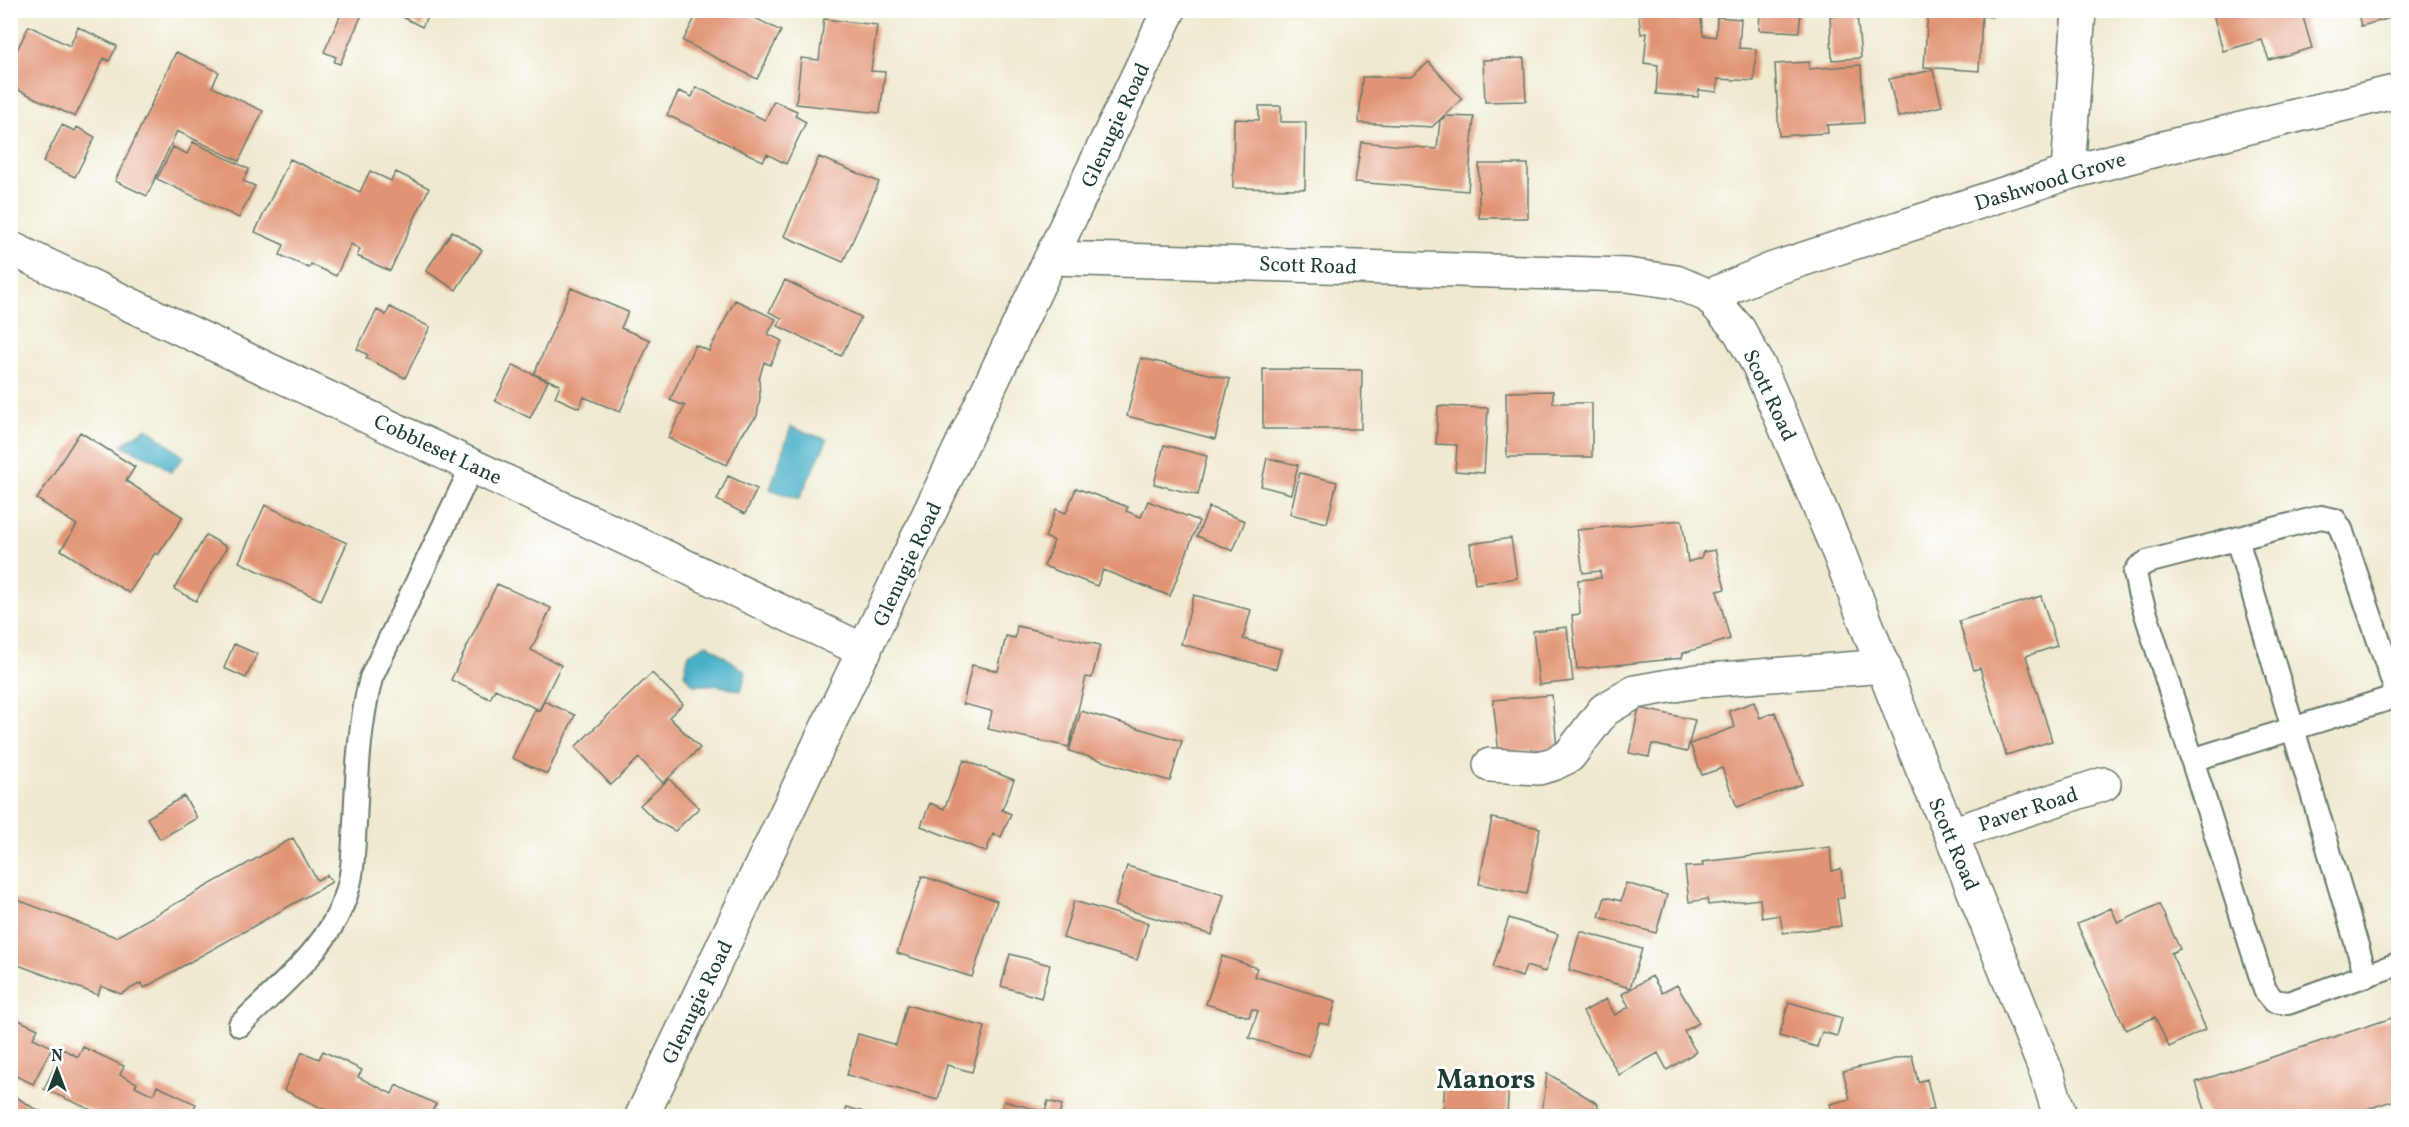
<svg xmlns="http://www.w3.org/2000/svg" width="2409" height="1127" font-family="Vollkorn,serif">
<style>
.water{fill:#49b0c8;stroke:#34767e;stroke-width:1.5}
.building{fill:#e19475}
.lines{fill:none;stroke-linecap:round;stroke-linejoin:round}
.service-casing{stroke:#68796a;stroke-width:26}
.minor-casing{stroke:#68796a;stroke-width:36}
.tertiary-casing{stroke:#68796a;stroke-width:36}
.service{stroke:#fff;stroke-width:22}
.minor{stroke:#fff;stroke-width:33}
.tertiary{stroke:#fff;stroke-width:33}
.labels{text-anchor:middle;stroke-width:6;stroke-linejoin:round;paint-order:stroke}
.street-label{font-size:21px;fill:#1f3d34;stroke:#fff}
.district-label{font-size:27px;font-weight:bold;fill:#1f3d34;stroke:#fff}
</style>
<rect width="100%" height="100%" fill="#fff"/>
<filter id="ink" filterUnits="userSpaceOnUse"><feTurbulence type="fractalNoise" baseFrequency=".0167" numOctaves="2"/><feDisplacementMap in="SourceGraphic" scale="12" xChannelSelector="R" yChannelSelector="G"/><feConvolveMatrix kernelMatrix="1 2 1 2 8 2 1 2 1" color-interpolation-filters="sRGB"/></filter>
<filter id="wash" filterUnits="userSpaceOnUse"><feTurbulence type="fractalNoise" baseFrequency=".008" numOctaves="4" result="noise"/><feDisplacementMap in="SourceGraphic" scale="24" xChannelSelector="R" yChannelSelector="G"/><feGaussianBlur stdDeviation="1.35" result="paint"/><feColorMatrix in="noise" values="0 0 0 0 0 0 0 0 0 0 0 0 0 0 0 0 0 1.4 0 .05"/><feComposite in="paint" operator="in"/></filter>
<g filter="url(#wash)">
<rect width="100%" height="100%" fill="#efe9cf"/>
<path class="water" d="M791,427L827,440L799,499L770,489Z
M147,428L184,457L171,472L155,460L121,445Z
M707,644L746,672L741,691L717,685H694L684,674L689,654Z"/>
<g id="blocks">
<path class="building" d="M343,10H364L340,64L334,62L336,57L324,52Z
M389,10H417L428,16L422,27Z
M699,10H739L781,31L757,79L683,41Z
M1638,10H1700L1703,35L1716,37L1717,17L1741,19L1739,48L1756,49L1754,81L1718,79L1717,92L1699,90L1698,97L1656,94L1658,65L1644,63L1647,33L1641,34Z
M1760,10H1801L1799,32L1759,30Z
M1928,10H1993L1992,17L1982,16L1979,71L1924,67Z
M2212,10H2301L2312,48L2269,60L2262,40L2223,51Z
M2357,10H2398V16L2361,26Z
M1857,14L1861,58L1832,60L1830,16Z
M824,19L877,25L871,71L885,72L880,113L796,104L801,58L819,60Z
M29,26L70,46L78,27L117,46L109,61L104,58L75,117L10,86V64Z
M176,52L219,72L212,87L263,111L239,161L177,131L147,196L115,181Z
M1524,58L1526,101L1485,102L1483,60Z
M1429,62L1462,99L1432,127L1359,123L1362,77H1411Z
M1809,62V69L1861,65L1864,123L1827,125L1828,133L1779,136L1775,64Z
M1933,70L1942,106L1898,117L1889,79Z
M696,87L765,120L774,101L797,111L795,116L806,122L786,164L767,154L763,161L667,115L679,91L692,97Z
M1259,106H1281V122H1306L1305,189L1233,188L1234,119L1259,120Z
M1447,116L1474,117L1468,191L1355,182L1361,142L1437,149L1440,120Z
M62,125L75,131L77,127L95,137L75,177L43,162Z
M193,142L249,169L243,181L255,186L239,218L157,179L173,147L187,154Z
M819,157L879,182L843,262L784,236Z
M290,159L360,192L370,171L391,181L396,172L429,188L390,271L357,256L360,249L351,244L336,276L311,264L309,268L280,255L284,245L255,232Z
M1479,164H1528V218H1479Z
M452,231L482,250L456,290L426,271Z
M785,280L861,317L841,356L778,326L782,318L769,312Z
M571,288L628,312L621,328L650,340L620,412L584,397L579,408L555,397L560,385L534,374Z
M735,300L776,319L768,334L782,341L770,365L764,362L759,379L760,398L757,416L742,434L727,465L668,438L685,406L670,400L695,345L709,351Z
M390,307L430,327L405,378L366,358L368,355L357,349L377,310L386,315Z
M1141,358L1230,379L1215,439L1127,416Z
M513,365L548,381L530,418L495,401Z
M1263,369L1362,370L1361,429H1263Z
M1553,391V403H1592V457H1507L1506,392Z
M1438,406L1488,408L1484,473L1455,471L1457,445L1436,444Z
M80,432L135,467L126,481L183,517L158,555L155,553L129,593L61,550L77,525L37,499Z
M1164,445L1207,456L1198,495L1154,484Z
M1267,458L1298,465L1291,494L1261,486Z
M1300,473L1337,482L1327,523L1290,514Z
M728,476L757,489L745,514L717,500Z
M1076,488L1128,507L1126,511L1141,517L1148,501L1199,521L1170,596L1103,570L1097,586L1044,566L1054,541L1045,537L1056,509L1066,513Z
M265,505L347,543L321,600L239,562Z
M1209,507L1245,521L1233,551L1197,536Z
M1682,520L1688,562L1701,558L1703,552L1715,550L1725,589L1717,591L1730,639L1683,653L1682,658L1577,669L1572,615L1580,614L1578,580L1601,578L1600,571L1583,573L1577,530Z
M206,535L227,547L196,601L174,589Z
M1511,538L1517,578L1475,584L1470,544Z
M497,584L551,608L531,650L561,665L539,710L495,689L490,699L451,680Z
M1194,595L1251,610L1243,639L1281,649L1276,669L1181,644Z
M2041,596L2057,646L2026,656L2052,741L2006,755L1980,668L1974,670L1959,621Z
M1017,626L1100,645L1092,678L1086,677L1069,747L988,729L992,711L963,704L972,665L998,671L1006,636L1015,638Z
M1567,627L1573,681L1539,685L1533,631Z
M234,644L257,654L246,678L224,668Z
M652,673L683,704L669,717L700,748L663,783L639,758L611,785L575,747Z
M1552,695L1557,748L1499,754L1493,700Z
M544,701L575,715L547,774L512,758L535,710L540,711Z
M1754,702L1760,718L1775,712L1802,784L1737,807L1722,768L1702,775L1690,744L1735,727L1729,711Z
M1639,708L1695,720L1687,752L1652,744L1649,757L1629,753Z
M1081,711L1182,741L1170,781L1069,751Z
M964,760L1014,780L1002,810L1011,814L1001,837L993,834L986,852L921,826L930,803L944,809Z
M669,779L699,808L675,831L656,821L640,805Z
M184,796L197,818L160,839L147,818Z
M1492,818L1540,828L1527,894L1479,884Z
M293,838L317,880L327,875L332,882L144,988L141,983L121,994L101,986L98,995L10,962V897L116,937Z
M1830,847L1832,871L1841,869L1844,898H1837L1841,926L1783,933L1780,915L1762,918L1760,899L1708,905L1707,899L1689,902L1685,867L1703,866L1702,862Z
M1127,866L1224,895L1212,935L1115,906Z
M922,876L997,901L972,977L897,953Z
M1626,883L1667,895L1656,933L1599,917L1605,897L1621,901Z
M1074,901L1148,923L1137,960L1063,938Z
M2159,904L2180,949L2171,953L2206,1029L2169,1047L2155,1017L2126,1030L2077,924L2111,908L2118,923Z
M1509,918L1558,934L1545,972L1526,966L1522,977L1493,967Z
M1580,931L1642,949L1630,988L1569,970Z
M1010,954L1050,965L1041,998L1001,986Z
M1222,956L1257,968L1254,976L1336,1001L1329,1025L1319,1023L1309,1056L1249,1038L1258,1011L1252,1009L1249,1017L1206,1004Z
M1652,976L1662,993L1677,985L1699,1023L1684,1031L1696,1052L1667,1070L1658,1053L1619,1075L1583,1012L1606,999L1615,1015L1629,1007L1622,994Z
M1789,1002L1842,1018L1837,1036L1822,1032L1817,1047L1779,1036Z
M907,1005L985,1027L972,1072L947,1065L938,1100L847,1075L858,1034L896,1045Z
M10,1016L38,1029L33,1038L52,1047L33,1084L10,1073Z
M2398,1016V1099L2358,1112L2360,1116H2207L2196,1082Z
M83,1047L124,1066L120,1075L137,1083L135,1086L153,1095L157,1086L196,1104L192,1112L202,1116H105L44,1089L63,1049L78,1057Z
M323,1051L362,1070L358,1077L392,1094L396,1085L436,1104L431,1113L438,1116H338L284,1090L302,1052L319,1059Z
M1912,1055L1918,1082L1927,1079L1934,1109L1927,1111L1928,1116H1833L1830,1104L1850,1099L1843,1071Z
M1547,1073L1598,1104L1597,1116H1534L1535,1112L1542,1114Z
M1445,1077L1509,1080L1507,1116H1443Z
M10,1093L46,1116H10Z
M1004,1101L1045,1112L1048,1101L1062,1105L1059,1116H999Z
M847,1107L877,1116H844Z"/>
</g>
</g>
<g filter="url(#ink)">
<use href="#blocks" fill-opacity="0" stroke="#68796a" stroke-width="1.5"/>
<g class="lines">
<defs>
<path id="service" d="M2237,539L2366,976
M2398,697L2341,529L2335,520L2321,517L2147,562L2139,567L2135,573L2139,592L2265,990L2274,1001L2288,1003L2398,964
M2192,760L2398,696
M240,1025C278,987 329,948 346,895C354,872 353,848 355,823C357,775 359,725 371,678L473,465"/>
<path id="minor" d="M2068,173L2079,10
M10,248L865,651
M1052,258L1627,275L1676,282L1709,296L1739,330L1759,366L1839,553L1922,768L1951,834L2047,1074L2060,1116
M1709,296L1773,269L2068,173L2159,149L2398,91
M1490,765L1539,768L1553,764L1569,756L1604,710L1635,692L1697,681L1884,666
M1951,834L2104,784"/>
<path id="tertiary" d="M642,1116L1169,10"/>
</defs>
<use href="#service" class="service-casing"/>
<use href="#minor" class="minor-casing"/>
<use href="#tertiary" class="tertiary-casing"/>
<use href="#service" class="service"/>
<use href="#minor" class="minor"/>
<use href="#tertiary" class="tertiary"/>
</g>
</g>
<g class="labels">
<g class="street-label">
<text transform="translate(1115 125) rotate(-65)" y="7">Glenugie Road</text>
<text transform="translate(2050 181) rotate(-17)" y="7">Dashwood Grove</text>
<text transform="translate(1308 265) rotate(2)" y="7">Scott Road</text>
<text transform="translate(1770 395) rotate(65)" y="7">Scott Road</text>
<text transform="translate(438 449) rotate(25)" y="7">Cobbleset Lane</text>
<text transform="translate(907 564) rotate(-65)" y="7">Glenugie Road</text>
<text transform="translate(2028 809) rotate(-18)" y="7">Paver Road</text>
<text transform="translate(1954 844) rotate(67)" y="7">Scott Road</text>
<text transform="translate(697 1002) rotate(-64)" y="7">Glenugie Road</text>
</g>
<g class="district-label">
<text x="1486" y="1088">Manors</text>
</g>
</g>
<rect width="2409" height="1127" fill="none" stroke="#fff" stroke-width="36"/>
<g transform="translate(57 1070)" stroke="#ffffff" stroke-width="4.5" paint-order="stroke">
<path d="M0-4.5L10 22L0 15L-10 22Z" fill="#1f3d34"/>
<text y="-9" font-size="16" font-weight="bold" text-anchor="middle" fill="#1f3d34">N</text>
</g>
</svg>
